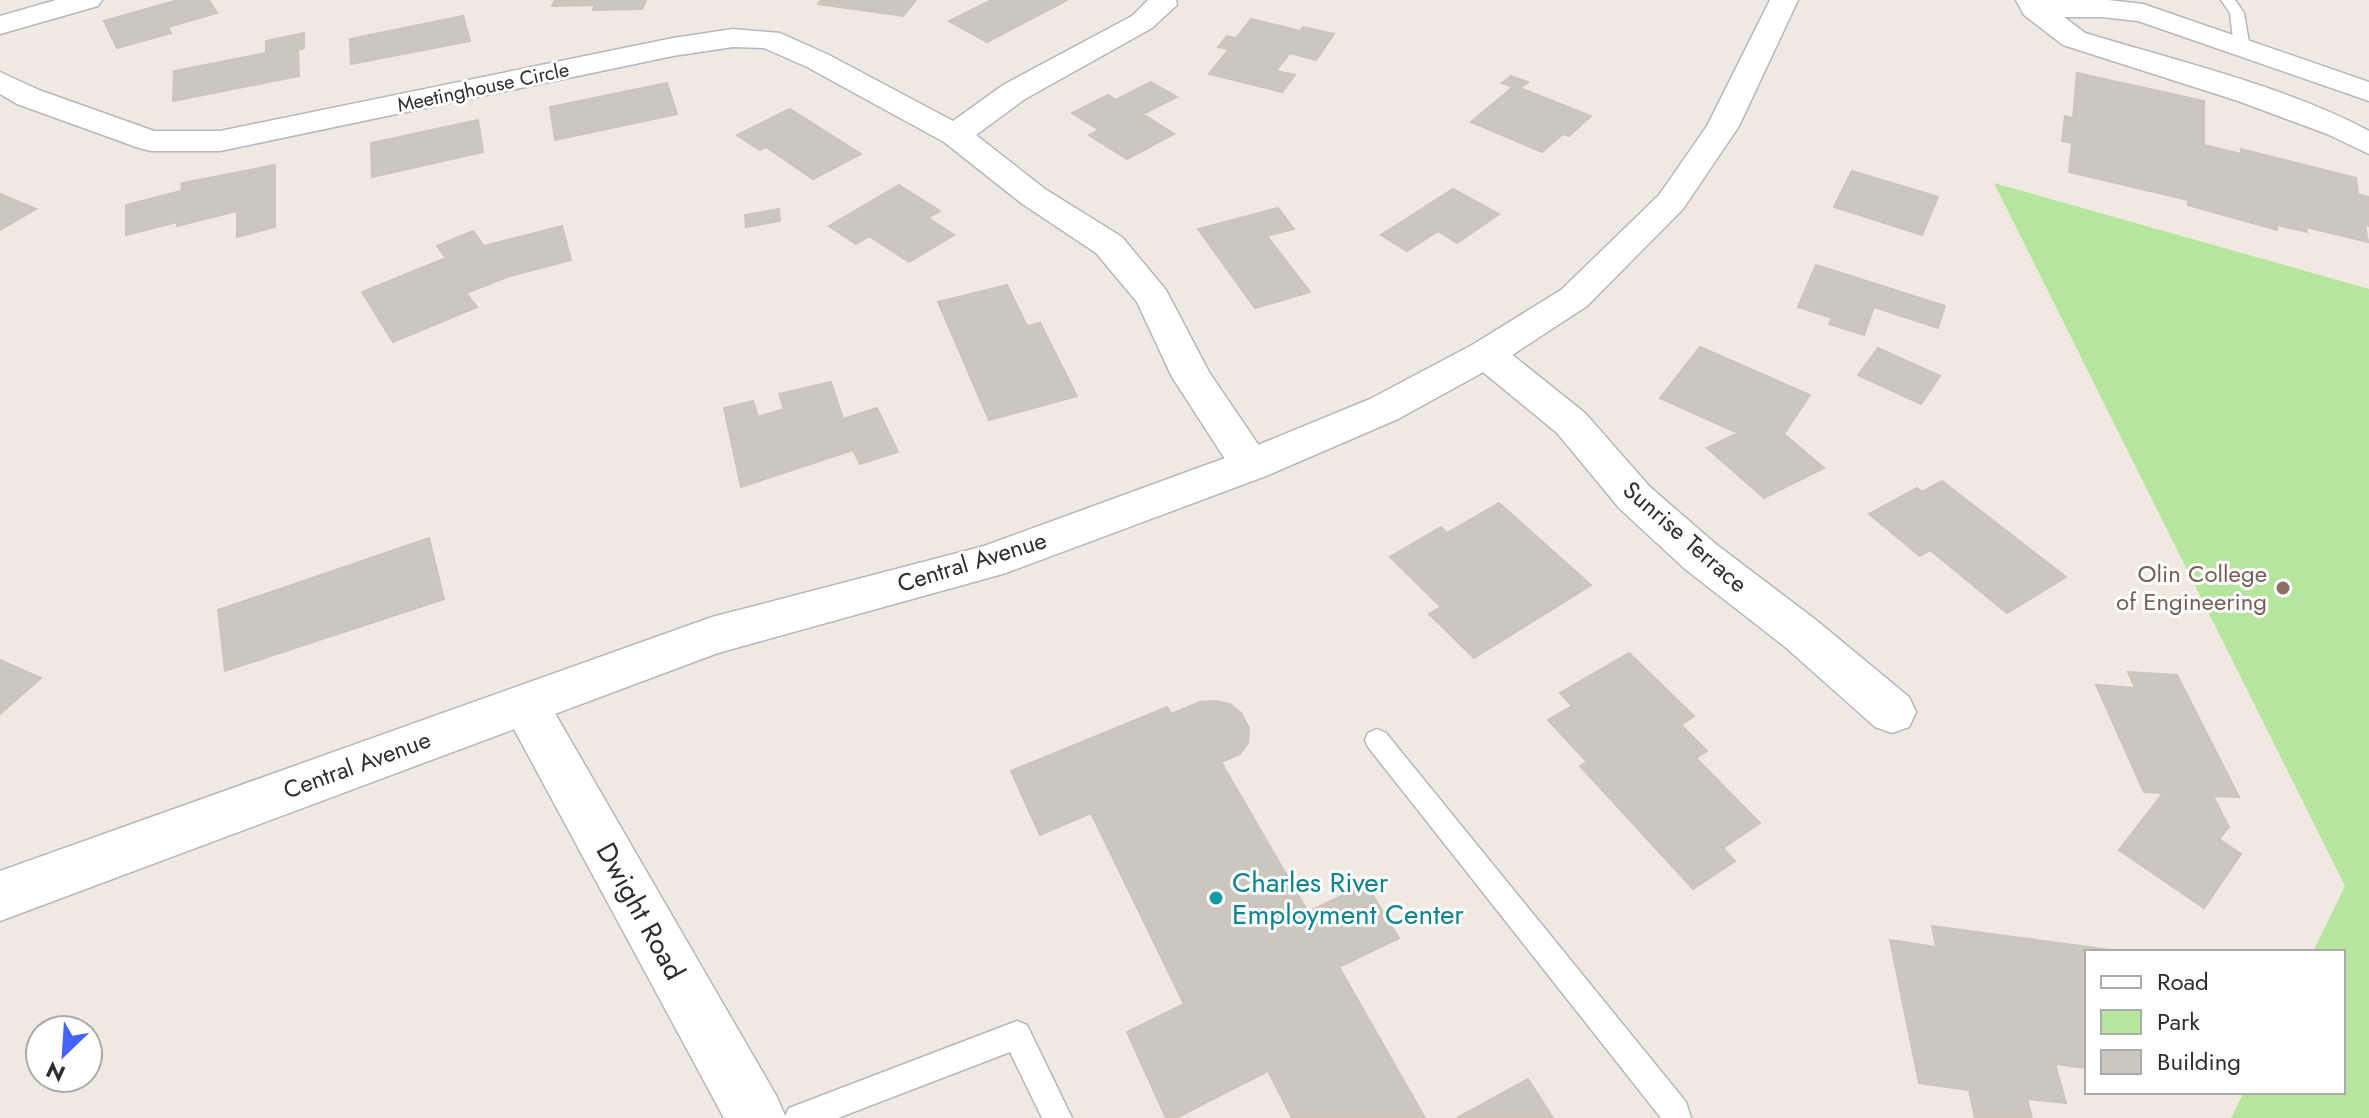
<svg xmlns="http://www.w3.org/2000/svg" width="2369" height="1118" font-family="Jost,sans-serif">
<style>
.green{fill:#b6e59e}
.building{fill:#cbc7bf;stroke:#cbc5ba;stroke-width:2}
.lines{fill:none;stroke-linecap:round;stroke-linejoin:round}
.service-casing{stroke:#b4b7c1;stroke-width:3}
.minor-casing{stroke:#b4b7c1;stroke-width:3}
.secondary-casing{stroke:#b4b7c1;stroke-width:3}
.service{fill:#fff;fill-rule:evenodd}
.minor{fill:#fff;fill-rule:evenodd}
.secondary{fill:#fff;fill-rule:evenodd}
.education-dot{fill:#8d6e63;stroke:#fff;stroke-width:3}
.culture-dot{fill:#0f9aa8;stroke:#fff;stroke-width:3}
.labels{text-anchor:middle;stroke-width:6;stroke-linejoin:round;paint-order:stroke}
.far-street-label{font-size:20px;fill:#2e2e2e;stroke:#fff}
.street-label{font-size:24px;fill:#2e2e2e;stroke:#fff}
.education-label{font-size:24px;fill:#785e54;stroke:#fff;text-anchor:end}
.near-culture-label{font-size:28px;fill:#0d838f;stroke:#fff;text-anchor:start}
.near-street-label{font-size:28px;fill:#2e2e2e;stroke:#fff}
</style>
<rect width="100%" height="100%" fill="#efe9e1"/>
<path class="green" d="M1994,183L2369,289V1118H2231L2244,1092H2343V952H2313L2345,886Z"/>
<path class="building" d="M178,0H209L217,13L168,27L171,33L117,48L104,21Z
M555,0H646L642,9L593,10L595,5L552,6Z
M821,0H916L903,16L818,4Z
M992,0H1067L987,42L949,21Z
M463,16L470,41L351,64L350,39Z
M1251,19L1300,31L1303,27L1334,34L1316,60L1290,53L1276,71L1295,75L1282,92L1209,74L1229,49L1218,47L1227,36L1236,38Z
M304,33V48L298,50L299,76L173,101L174,71L266,53V41Z
M2077,73L2204,101V145L2241,154V149L2356,178L2358,194L2369,197V226L2365,225L2368,242L2306,227L2307,232L2277,225V230L2188,205V200L2069,172L2072,143L2062,141L2065,116L2073,118Z
M1511,76L1528,82L1520,88L1591,116L1569,136L1563,134L1542,152L1471,122L1513,87L1502,83Z
M1151,82L1177,97L1143,114L1174,134L1127,159L1089,135L1099,130L1072,113L1108,95L1116,100Z
M667,83L677,114L555,140L550,107Z
M790,109L861,154L813,179L766,147L760,150L737,135Z
M478,120L483,152L372,177L371,143Z
M275,165V227L237,237V211L177,226V222L126,235V205L181,191L182,183Z
M1852,171L1938,197L1922,235L1834,207Z
M899,185L940,211L928,218L954,235L909,262L869,236L856,244L829,226Z
M1453,189L1499,214L1457,243L1438,231L1407,251L1381,235Z
M0,194L36,209L0,230Z
M1278,208L1294,229L1267,236L1310,292L1255,308L1198,229Z
M779,209L780,221L746,227L745,215Z
M562,226L571,260L510,276L466,293L477,307L393,342L362,292L446,258L437,246L473,231L484,246Z
M1816,265L1945,306L1938,328L1874,307L1864,335L1829,324L1832,318L1798,307Z
M1007,285L1027,326L1040,323L1077,396L989,420L938,302Z
M1700,347L1810,395L1784,434L1824,468L1764,498L1707,448L1738,433L1660,398Z
M1878,348L1940,376L1921,404L1858,375Z
M831,382L843,419L877,408L898,452L860,464L853,450L741,487L724,408L753,401L758,417L784,409L779,394Z
M1942,481L2066,577L2007,613L1930,550L1920,556L1869,514L1917,488L1922,492Z
M1499,503L1591,585L1474,658L1429,614L1441,607L1390,557L1441,527L1447,533Z
M429,538L444,599L225,671L218,610Z
M1629,653L1694,716L1681,725L1707,751L1696,758L1760,823L1723,848L1735,861L1693,889L1580,766L1587,762L1548,720L1572,706L1560,693Z
M0,660L41,678L0,714Z
M2128,672L2177,675L2239,797L2213,796L2229,827L2219,839L2241,854L2204,908L2119,850L2163,793L2144,792L2096,685L2135,688Z
M1215,701L1230,704L1241,713L1249,728L1248,743L1240,754L1221,762L1308,912L1366,884L1399,938L1339,967L1425,1118H1292L1268,1071L1176,1118H1166L1127,1032L1184,1004L1091,813L1040,835L1011,771L1167,707L1171,714L1200,702Z
M1932,926L2126,952H2087V1068L2055,1064L2066,1103L2027,1099L2032,1118H1975L1969,1090L1919,1083L1890,940L1936,947Z
M1528,1079L1553,1118H1457Z"/>
<g class="lines">
<defs>
<path id="service" d="M2221,0H2235L2244,13L2250,48L2247,51H2237L2234,48L2230,13Z
M1377,729L1386,733L1686,1102L1691,1118H1661L1368,747L1365,740L1368,733Z
M1017,1021L1027,1025L1072,1118H1042L1010,1052L838,1118H784L789,1108Z"/>
<path id="minor" d="M56,0H102L98,6L0,34V16Z
M1148,0H1176L1177,5L1152,28L1025,99L976,135L1045,189L1122,237L1166,290L1209,372L1272,465L1266,476L1251,480L1236,476L1172,377L1137,302L1096,253L1021,203L944,142L807,67L764,48L733,47L673,56L220,151H151L139,148L17,104L0,94V72L39,90L154,131H220L673,38L733,29L780,33L829,55L953,121L1003,85L1132,16Z
M2016,0H2108L2143,4L2369,82V101L2138,21L2102,17H2064L2085,33C2174,60 2288,87 2369,131V154L2327,134L2238,101L2063,45L2024,15Z
M1486,341L1500,345L1585,413L1650,487L1717,545L1816,620L1909,697L1916,712L1909,727L1892,733L1875,727L1784,646L1685,569L1620,509L1557,433L1472,363L1467,354L1472,345Z
M525,685L542,691L777,1097L786,1118H724L501,705L508,691Z"/>
<path id="secondary" d="M1770,0H1798L1739,126L1683,209L1587,306L1500,363L1398,419L1266,476L1006,573L718,653L0,921V871L712,617L984,546L1236,454L1370,399L1472,345L1561,290L1659,195L1707,126Z"/>
</defs>
<use href="#service" class="service-casing"/>
<use href="#minor" class="minor-casing"/>
<use href="#secondary" class="secondary-casing"/>
<use href="#service" class="service"/>
<use href="#minor" class="minor"/>
<use href="#secondary" class="secondary"/>
</g>
<circle class="education-dot" cx="2283" cy="588" r="8"/>
<circle class="culture-dot" cx="1216" cy="898" r="8"/>
<g class="labels">
<g class="far-street-label">
<text transform="translate(483 87) rotate(-12)" y="7">Meetinghouse Circle</text>
</g>
<g class="street-label">
<text transform="translate(1685 537) rotate(41)" y="8">Sunrise Terrace</text>
<text transform="translate(972 562) rotate(-17)" y="8">Central Avenue</text>
<text transform="translate(357 765) rotate(-20)" y="8">Central Avenue</text>
</g>
<g class="education-label">
<text x="2267" y="582">Olin College<tspan x="2267" dy="28">of Engineering</tspan></text>
</g>
<g class="near-culture-label">
<text x="1232" y="892">Charles River<tspan x="1232" dy="32">Employment Center</tspan></text>
</g>
<g class="near-street-label">
<text transform="translate(641 911) rotate(61)" y="10">Dwight Road</text>
</g>
</g>
<rect x="2085" y="950" width="260" height="144" fill="#ffffff" stroke="#ababab" stroke-width="2"/>
<rect x="2101" y="976" width="40" height="12" fill="#ffffff" stroke="#ababab" stroke-width="2"/>
<text x="2157" y="990" font-size="24" fill="#2e2e2e">Road</text>
<rect x="2101" y="1010" width="40" height="24" fill="#b6e59e" stroke="#ababab" stroke-width="2"/>
<text x="2157" y="1030" font-size="24" fill="#2e2e2e">Park</text>
<rect x="2101" y="1050" width="40" height="24" fill="#cbc7bf" stroke="#ababab" stroke-width="2"/>
<text x="2157" y="1070" font-size="24" fill="#2e2e2e">Building</text>
<g transform="translate(64 1054) rotate(205)"><circle r="38" fill="#ffffff" stroke="#ababab" stroke-width="2"/>
<path d="M0-6L14 30L0 20L-14 30Z" fill="#4264fb"/>
<text y="-12" font-size="22" font-weight="bold" text-anchor="middle" fill="#2e2e2e">N</text>
</g>
</svg>
